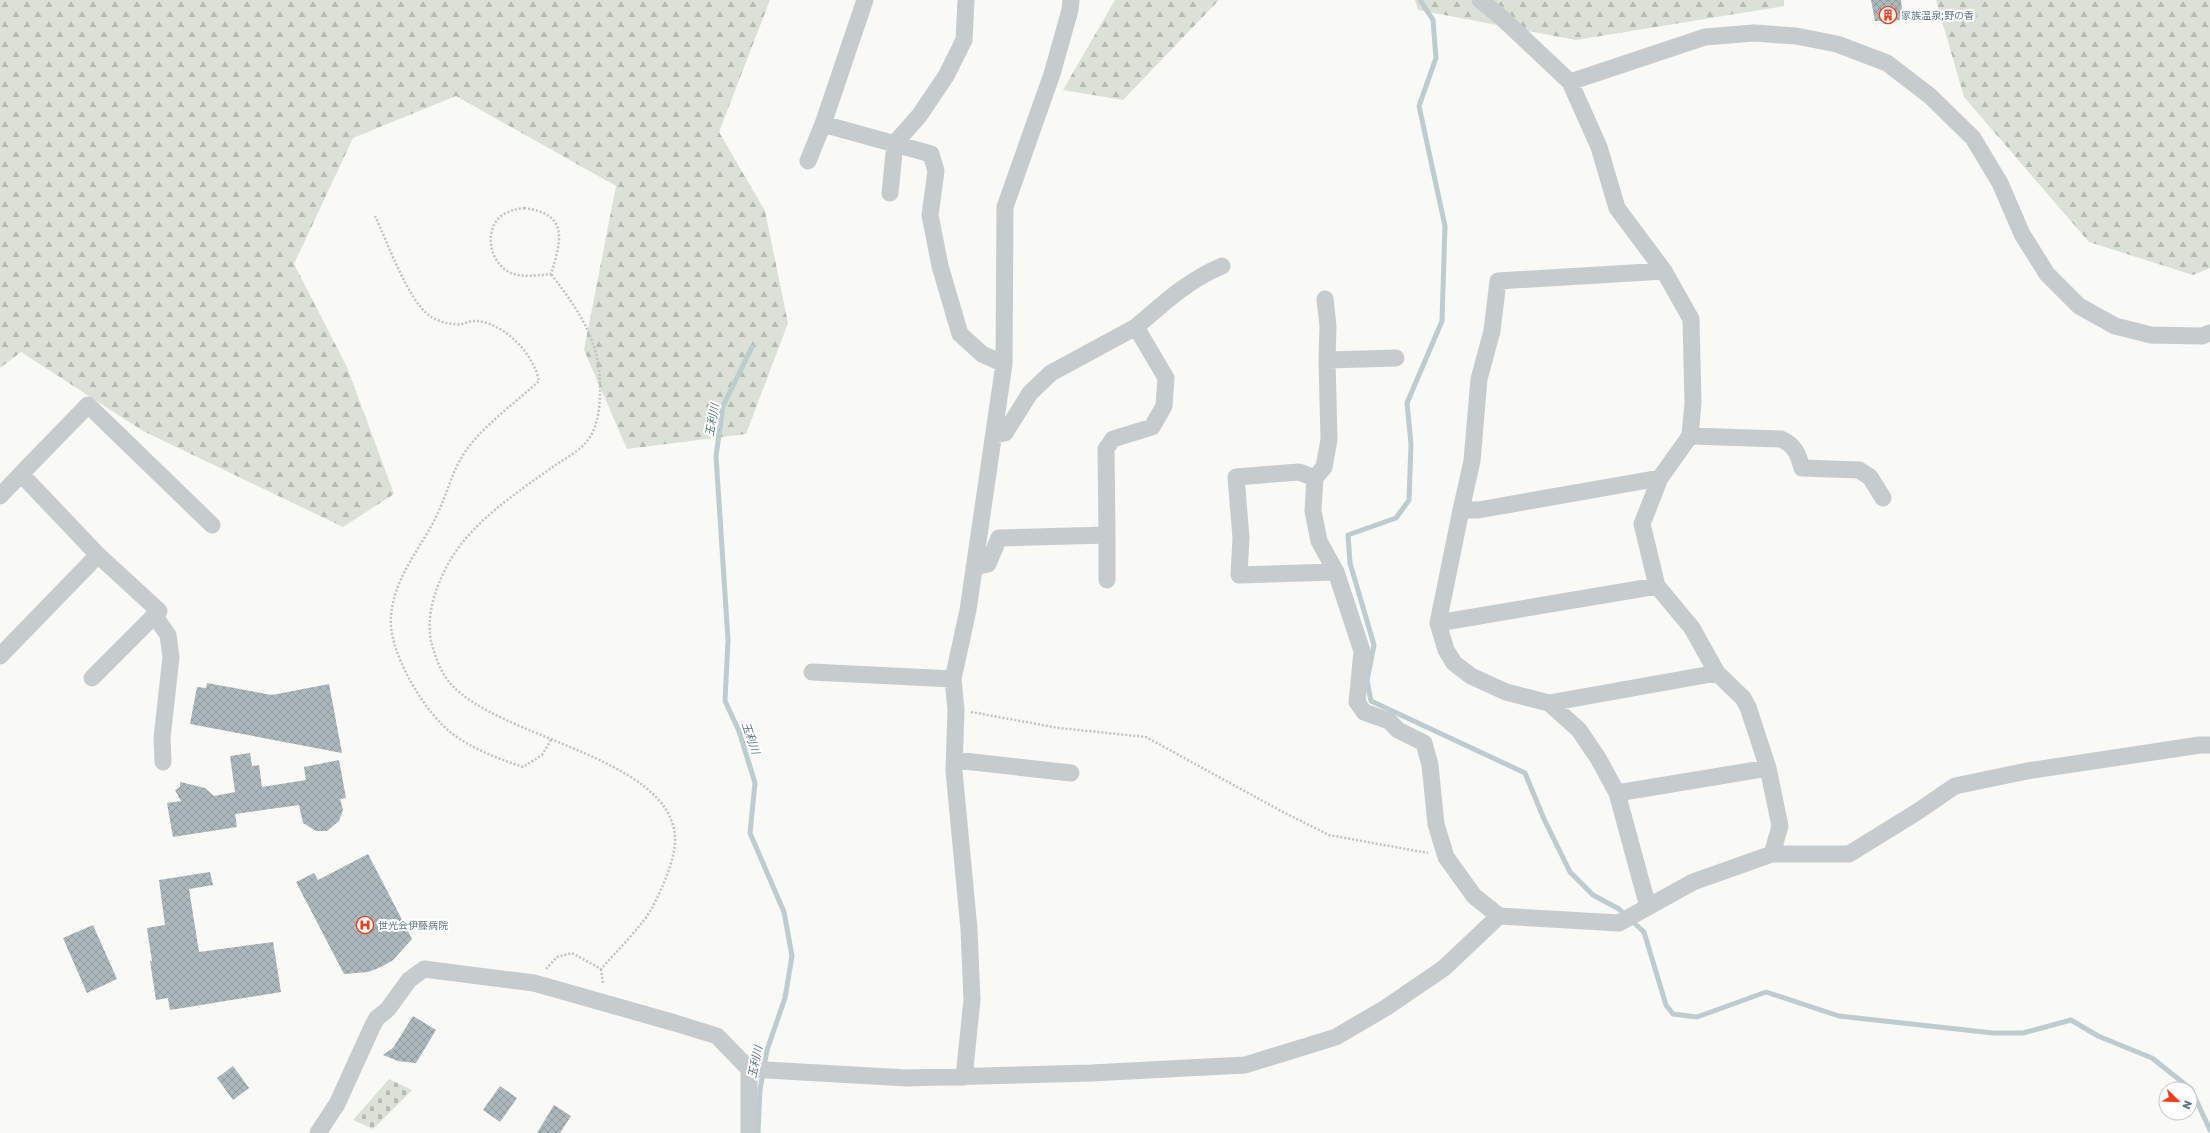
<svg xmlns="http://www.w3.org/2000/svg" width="2210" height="1133" font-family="'Golos Text','Noto Sans JP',sans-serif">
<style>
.forest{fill:url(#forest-firs)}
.cemetery{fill:url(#cemetery-stones)}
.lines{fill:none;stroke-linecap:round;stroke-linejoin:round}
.stream{stroke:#bccccf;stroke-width:5}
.building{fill:url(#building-cross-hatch)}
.path{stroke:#c1c4c6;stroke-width:2.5;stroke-dasharray:2 2;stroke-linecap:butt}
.minor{stroke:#c6cbce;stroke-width:17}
.labels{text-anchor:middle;stroke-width:4;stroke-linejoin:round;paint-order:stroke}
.poi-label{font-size:10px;fill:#617884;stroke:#fff;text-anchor:start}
.water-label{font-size:11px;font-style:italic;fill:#5b787e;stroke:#fff}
</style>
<defs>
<pattern id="forest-firs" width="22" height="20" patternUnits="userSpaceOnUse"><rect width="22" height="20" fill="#dbe1d6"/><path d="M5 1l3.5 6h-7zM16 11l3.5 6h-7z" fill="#b5bbb3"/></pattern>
<pattern id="cemetery-stones" width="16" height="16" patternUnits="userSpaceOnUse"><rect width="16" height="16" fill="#dbe1d6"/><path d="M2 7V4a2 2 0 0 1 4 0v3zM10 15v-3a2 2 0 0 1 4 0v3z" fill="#b5bbb3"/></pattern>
<pattern id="building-cross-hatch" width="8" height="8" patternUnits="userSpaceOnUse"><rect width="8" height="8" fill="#acb8bc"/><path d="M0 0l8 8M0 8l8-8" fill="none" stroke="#8f9a9e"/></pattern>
</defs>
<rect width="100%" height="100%" fill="#f9f9f6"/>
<path class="forest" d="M0,0H770L719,132L765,211L788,323L746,434L627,449L584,350L616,186L456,96L353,138L294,264L347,367L394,494L343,527L143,431L21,352L0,368Z
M1115,0H1219L1123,100L1063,90Z
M1415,0H1784V6L1576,40L1418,10Z
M1936,0H2210V268L2193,275L2089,242L1964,97Z"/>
<path class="cemetery" d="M389,1079L412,1090L373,1129L353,1120Z"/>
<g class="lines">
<path class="stream" d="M1420,0L1433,20L1436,58L1419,106L1445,226L1442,321L1407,403L1411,444L1409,500L1396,518L1348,535L1350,563L1374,645L1367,681L1371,701L1525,773L1544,819L1570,872L1593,895L1619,909L1644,932L1666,1005L1673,1014L1697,1017L1766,992L1839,1016L1993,1033H2023L2071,1020L2098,1036L2152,1058L2191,1089L2210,1130
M752,347L723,406L716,456L728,640L725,701L739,731L755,783L750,833L784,912L792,956L785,998L767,1050L760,1090L758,1133"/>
</g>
<path class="building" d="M1871,0H1901L1903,20L1875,21Z
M207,683L272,695L329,684L342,753L190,724L197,687L206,688Z
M250,753L252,766L259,765L262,787L306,780L304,767L339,760L346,798L340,799L343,810L339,821L327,831H316L303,823L299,805L235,814L237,827L173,837L167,803L181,801L175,790L180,787V782L205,788L214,796L235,792L230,756Z
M368,854L412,939L393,960L381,967L368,972L344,974L296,882L314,873L318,880Z
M210,872L213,885L189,889L199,952L273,942L281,992L170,1010L168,998L156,1000L150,961H152L147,928L165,925L159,880Z
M93,925L117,979L87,993L63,938Z
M413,1016L436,1030L416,1063L398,1061L383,1055L393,1048Z
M233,1066L249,1088L233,1100L217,1078Z
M500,1086L517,1098L500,1122L483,1110Z
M554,1105L571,1116L560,1133H537Z"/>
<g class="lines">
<path class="path" d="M524,208C570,214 561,241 551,274C538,275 523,278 511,273C490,264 483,231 501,216C508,211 516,209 524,208Z
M375,216C387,241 408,301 430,316C438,322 452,325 462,324C466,323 470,321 474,321C503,321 534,354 539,381C515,403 480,428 463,455C450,476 445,501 433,523C416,554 394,580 391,616C387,651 426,715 454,735C475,750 499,759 523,767L542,755L551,740
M971,712L1059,728L1146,737L1281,811L1329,835L1428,853
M546,969L557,957L572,953L601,969C615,953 642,926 652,908C662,889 676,858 675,837C670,756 498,739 450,683C441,673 434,654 431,641C427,621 432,599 440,581C460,529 511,497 554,466C566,458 582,450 590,437C598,424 600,407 600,392C601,342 580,312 551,274
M601,969L603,984"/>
<path class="minor" d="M865,0L823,124L931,154L936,171L930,215L940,266L960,334L982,354L1004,364
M1480,0L1501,17L1570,82L1599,147L1617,208L1664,271L1691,319L1693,403L1690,436L1660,478L1642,524L1657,586L1692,628L1717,673L1743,698L1748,707L1768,768L1780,826L1772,854
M1570,82L1705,37L1754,33L1796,36L1837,44L1887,63L1930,96L1973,138L2000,183L2022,234L2047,274L2079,306L2115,326L2151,335L2202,336L2210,333
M808,161L823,124
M890,193L895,143L919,116L946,76L964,40L966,0
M1325,299L1328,326L1327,360
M1136,327C1163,304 1188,280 1222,266
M1690,436L1781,439C1795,445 1798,454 1802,468L1859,470L1870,477L1883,498
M21,474L88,405L212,525
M1315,478L1324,467L1329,440L1327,360L1396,358
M0,496L21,474L98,555L159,611L92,678
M1461,510L1472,461L1479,379L1492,331L1498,281L1664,271
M974,567L988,564L999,538L1107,535L1106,449L1113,439L1152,427L1164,406L1166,378L1136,327L1051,373L1030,393L1005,433L994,435
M1336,572L1239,575L1241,538L1236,477L1299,472L1315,478L1313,511L1319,541L1336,572L1362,651L1357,702L1364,712L1389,721L1398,730L1424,743L1430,765L1436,824L1446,857L1474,896L1499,916L1619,923L1693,882L1772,854H1849L1917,812L1955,786L2027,771L2200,745H2210
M1107,580V535
M154,615L168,635L171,657L162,738L163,762
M1438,623L1657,586
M0,656L98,555
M812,672L953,679
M1549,703L1717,673
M955,760L1071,773
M1617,793L1768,768
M1648,907L1617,793L1598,758L1579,730L1549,703L1506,692L1471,676L1454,663L1446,650L1438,623L1461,510H1478L1660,478
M749,1069L907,1078L1091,1073L1245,1065L1336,1037L1387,1007L1444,968L1499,916
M964,1077L972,1000L969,929L954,771L956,710L953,679L968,610L1004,364L1005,207L1052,74L1070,10L1071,0
M318,1133L337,1104L373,1025L377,1018L388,1009L409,980L424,969L534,983L675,1023L717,1036L749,1069V1133"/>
</g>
<defs>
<symbol id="building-ring" viewBox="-11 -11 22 22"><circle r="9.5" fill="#fff" stroke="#f63b19" stroke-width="1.5"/><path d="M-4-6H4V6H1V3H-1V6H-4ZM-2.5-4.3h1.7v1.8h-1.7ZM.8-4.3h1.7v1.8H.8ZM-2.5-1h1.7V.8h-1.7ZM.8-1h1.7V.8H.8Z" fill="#f63b19"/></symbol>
<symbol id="hospital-ring" viewBox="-11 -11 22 22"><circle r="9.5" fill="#fff" stroke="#f63b19" stroke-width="1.5"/><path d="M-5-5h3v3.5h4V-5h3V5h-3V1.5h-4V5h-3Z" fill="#f63b19"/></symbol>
</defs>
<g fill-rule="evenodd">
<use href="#building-ring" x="1878" y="5" width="20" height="20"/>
<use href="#hospital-ring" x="355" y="915" width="20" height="20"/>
</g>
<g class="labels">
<g class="poi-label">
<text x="1901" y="19">家族温泉;野の香</text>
<text x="378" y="929">世光会伊藤病院</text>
</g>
<g class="water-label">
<text transform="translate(712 420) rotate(-80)" y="4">玉利川</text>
<text transform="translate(751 738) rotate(71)" y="4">玉利川</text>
<text transform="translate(755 1062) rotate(-78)" y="4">玉利川</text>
</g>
</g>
<g transform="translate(2178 1101) rotate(113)"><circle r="19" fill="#ffffff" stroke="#c0c9ce"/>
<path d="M0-3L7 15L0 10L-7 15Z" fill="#f63b19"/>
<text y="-6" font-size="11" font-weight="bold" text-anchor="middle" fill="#617884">N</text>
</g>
</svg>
